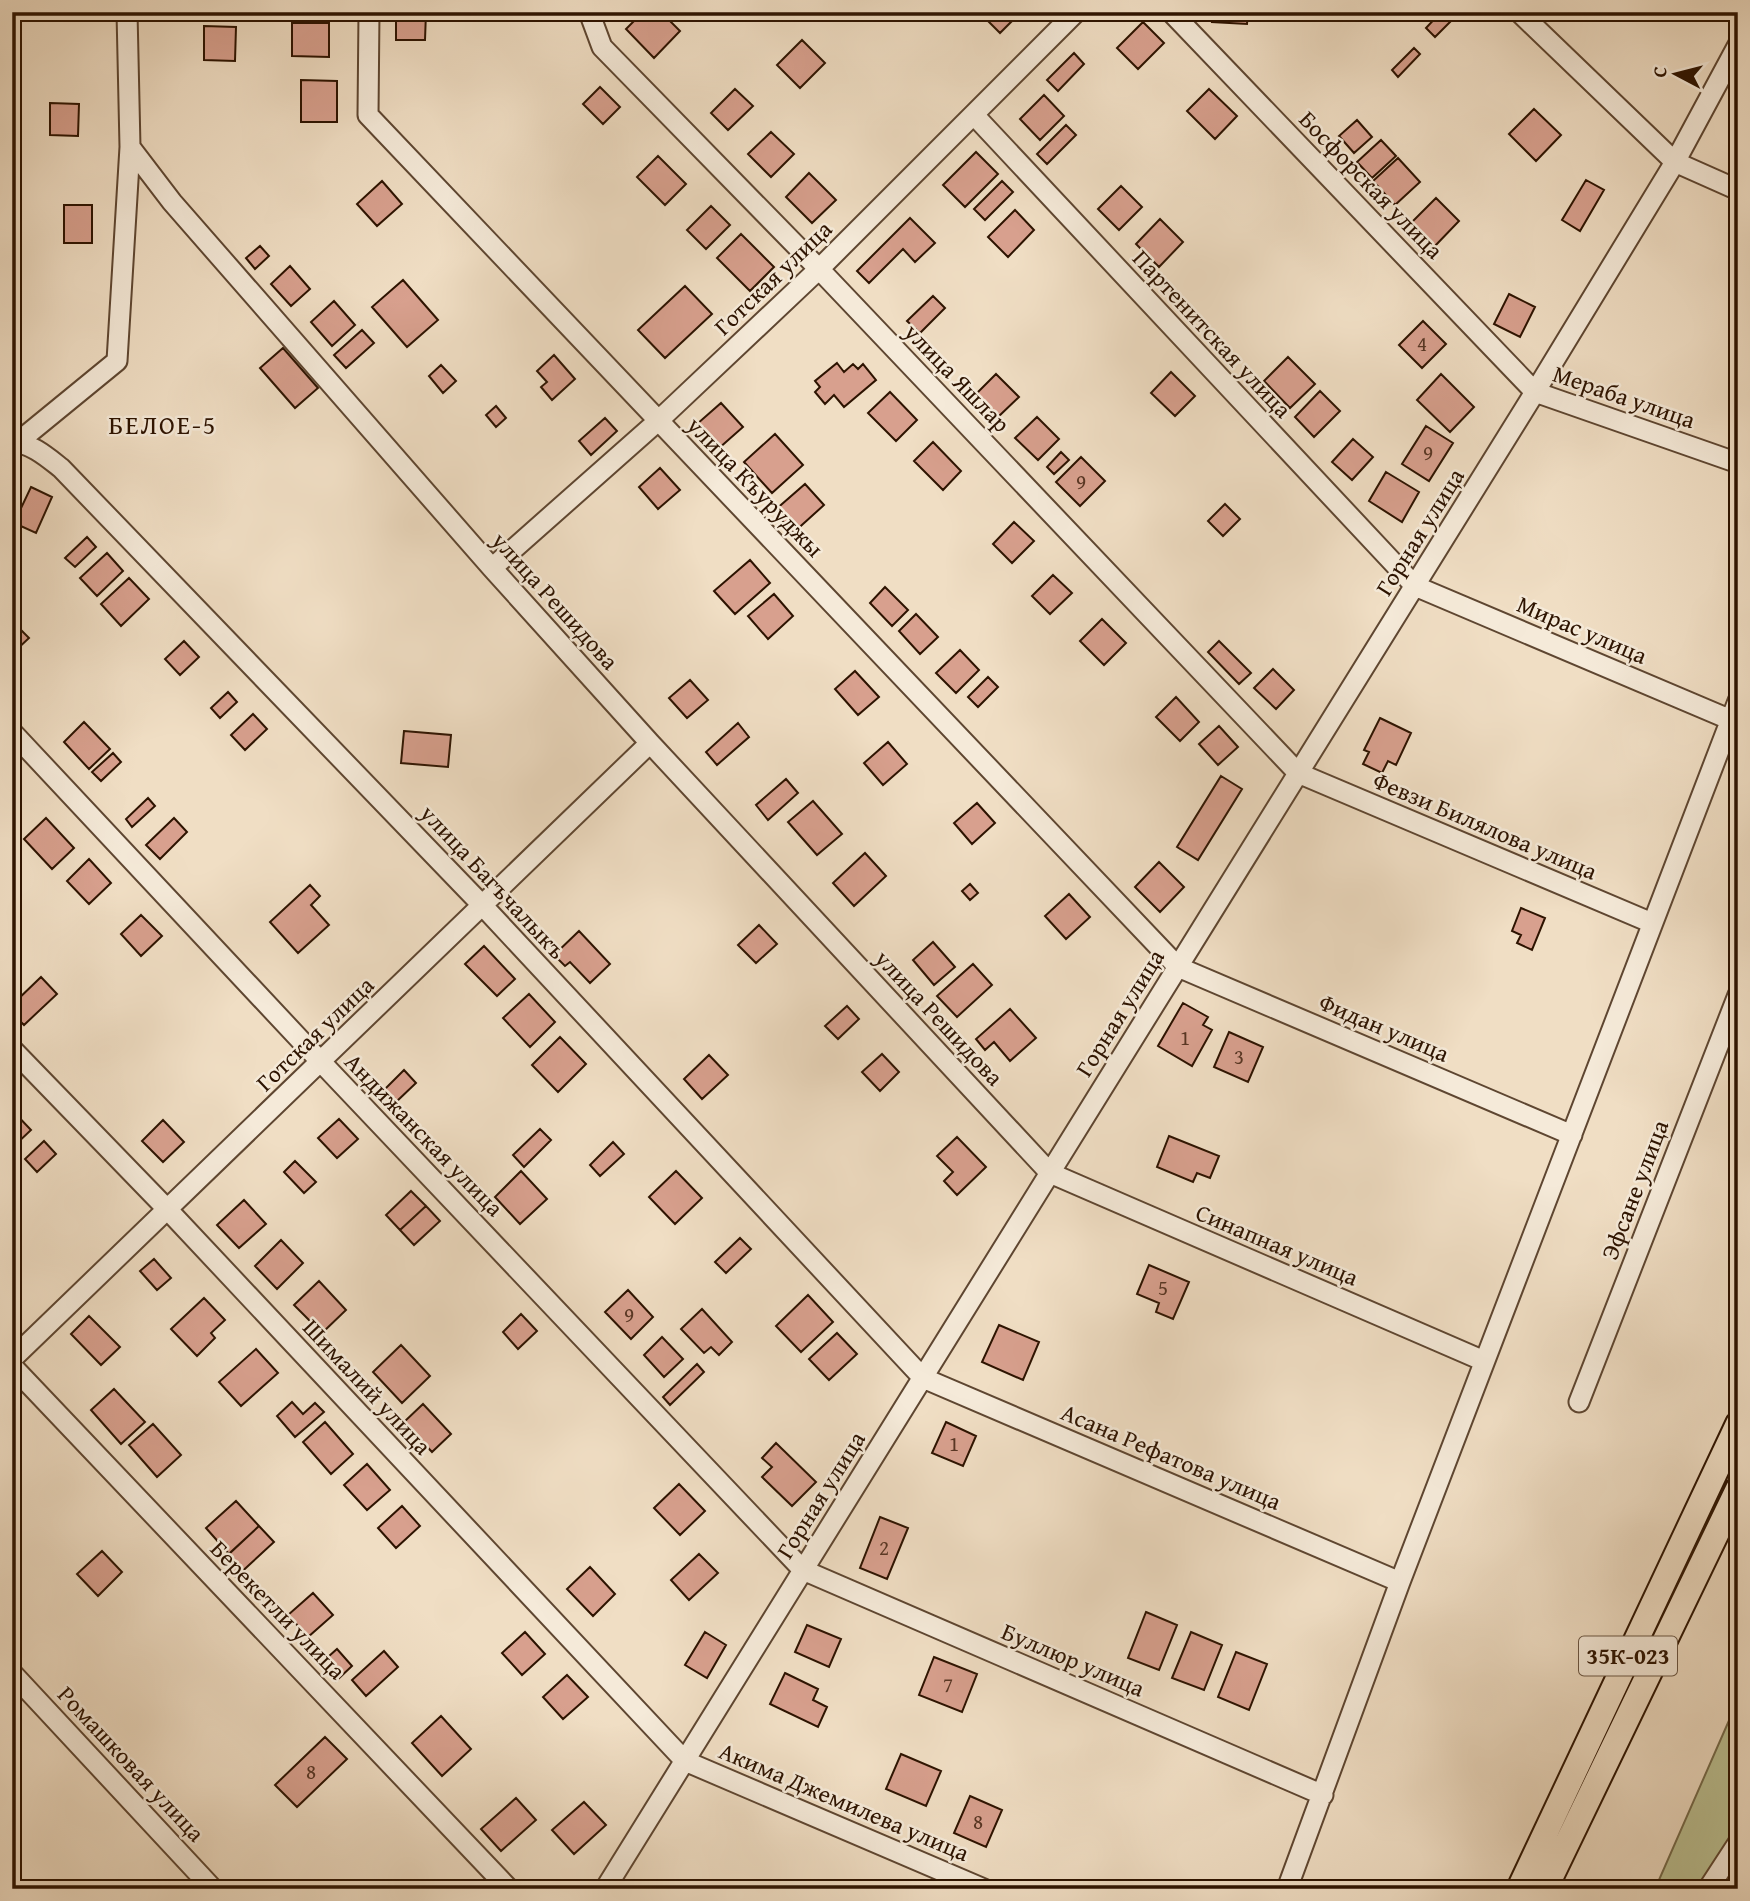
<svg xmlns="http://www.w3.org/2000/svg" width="1750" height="1901" font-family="'Gentium Book Plus',serif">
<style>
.green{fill:#bbc193;stroke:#746a4a;stroke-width:2}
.building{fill:#d8a08e;stroke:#2d1300;stroke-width:2}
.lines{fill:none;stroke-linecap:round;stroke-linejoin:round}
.minor-casing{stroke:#5e4631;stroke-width:23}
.major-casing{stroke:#2d1300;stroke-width:28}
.minor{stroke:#f5ead9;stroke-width:19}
.major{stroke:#f0dec4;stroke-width:24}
.labels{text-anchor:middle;stroke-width:5;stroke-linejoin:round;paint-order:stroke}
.number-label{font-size:21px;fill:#583624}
.shield{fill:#f5ead9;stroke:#695441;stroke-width:2}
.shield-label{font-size:23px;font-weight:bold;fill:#2d1300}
.street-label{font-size:24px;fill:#2d1300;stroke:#f5ead9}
.neighbourhood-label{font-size:26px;letter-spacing:2px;fill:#2d1300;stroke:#f5ead9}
</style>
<rect width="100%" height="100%" fill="#f0dec4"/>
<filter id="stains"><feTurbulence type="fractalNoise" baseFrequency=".00286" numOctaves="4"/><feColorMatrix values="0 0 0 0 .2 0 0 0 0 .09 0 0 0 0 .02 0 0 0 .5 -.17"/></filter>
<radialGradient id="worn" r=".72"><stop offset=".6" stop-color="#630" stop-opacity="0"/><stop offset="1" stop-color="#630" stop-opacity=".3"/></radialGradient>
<path class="green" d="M1738,1700V1889H1655Z"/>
<path class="building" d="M396,12H426L425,40H396Z
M643,12H661L680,31L654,58L626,29Z
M979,12H1021L1000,33Z
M1213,12H1248L1247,24L1212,22Z
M1441,12H1450L1455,17L1435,37L1426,28Z
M1143,22L1164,43L1138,69L1117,48Z
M292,23H329V57L292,56Z
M204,26L236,27L235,61L204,60Z
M802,40L825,63L800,88L777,65Z
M1414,48L1420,54L1398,77L1392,70Z
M1074,53L1084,64L1058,91L1047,80Z
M301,80L337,81V122H301Z
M600,87L620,107L603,124L583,104Z
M735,89L753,106L728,130L711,113Z
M1209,89L1237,116L1215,139L1187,111Z
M1044,95L1064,116L1040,140L1020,119Z
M50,103L79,104L78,136L50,135Z
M1534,109L1561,135L1536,161L1509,134Z
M1357,120L1372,137L1354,153L1339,136Z
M1066,125L1076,135L1047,164L1037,154Z
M771,132L794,154L771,177L748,154Z
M1381,140L1396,156L1372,178L1357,162Z
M976,152L998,174L965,207L943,185Z
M658,156L686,184L665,205L637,177Z
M1398,158L1420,182L1395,205L1373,181Z
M809,173L836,200L812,223L786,197Z
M1586,180L1604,190L1580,231L1562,220Z
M382,181L402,204L377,226L357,204Z
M1002,181L1013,192L985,220L974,209Z
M1121,186L1142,207L1119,230L1098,209Z
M1436,198L1459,221L1434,247L1411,223Z
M64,205H92V243H64Z
M711,206L730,225L706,249L687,230Z
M1015,210L1034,230L1008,257L988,237Z
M910,218L935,243L915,262L903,249L869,283L857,271Z
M1160,219L1183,242L1159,267L1136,244Z
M741,234L774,267L750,291L717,258Z
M260,246L269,256L255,269L246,258Z
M290,266L310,289L291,306L271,284Z
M403,280L438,320L407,347L372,307Z
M685,286L712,314L665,358L638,330Z
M1509,294L1535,307L1520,337L1494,324Z
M933,296L945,308L920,333L907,321Z
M334,301L355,325L332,346L311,322Z
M1423,321L1446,344L1422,368L1399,345Z
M362,330L374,343L346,368L334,355Z
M283,348L318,388L295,408L260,368Z
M554,355L575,379L552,400L541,387L547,382L537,371Z
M1288,357L1315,384L1290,408L1264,381Z
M837,363L844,372L853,364L858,369L863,364L876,380L844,407L834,395L825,404L815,392L820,387L815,381Z
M441,365L456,381L443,393L429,376Z
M1171,372L1195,396L1175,416L1151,393Z
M996,374L1019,397L998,417L976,394Z
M1441,374L1474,407L1450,432L1417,400Z
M1320,391L1340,411L1314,437L1295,417Z
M890,392L917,420L896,441L868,413Z
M721,403L743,427L718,449L697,424Z
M496,406L506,418L496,427L486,415Z
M1037,417L1059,439L1038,460L1015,438Z
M605,418L617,431L591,455L579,441Z
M1426,426L1453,443L1429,481L1402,464Z
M775,434L803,465L772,493L744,462Z
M1353,439L1373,457L1352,480L1332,462Z
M933,442L961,471L943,490L914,461Z
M1061,452L1069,460L1054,474L1047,467Z
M1081,457L1105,481L1080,506L1056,482Z
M660,468L680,490L658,509L639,487Z
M1386,472L1419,492L1402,522L1369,501Z
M805,484L824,505L793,533L774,511Z
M31,487L52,497L36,533L14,523Z
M1225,504L1240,519L1223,536L1208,521Z
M1014,522L1034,541L1012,563L993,544Z
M87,537L96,547L75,567L65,558Z
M107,553L123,571L97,596L80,578Z
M750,560L770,583L735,614L714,591Z
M1053,575L1072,593L1050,614L1032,596Z
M129,578L149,599L121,626L101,604Z
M885,587L908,610L892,626L870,603Z
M774,594L793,616L768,639L748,616Z
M916,614L938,637L920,654L899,631Z
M1102,619L1126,643L1104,665L1080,641Z
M12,621L29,638L12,654Z
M184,641L199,657L180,675L165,659Z
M1219,641L1251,673L1239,684L1208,652Z
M960,650L979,670L956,693L936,673Z
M1273,669L1294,690L1276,709L1254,688Z
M855,671L879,697L858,715L835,689Z
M988,677L998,687L978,707L968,697Z
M690,680L708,700L687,718L669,698Z
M228,692L237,702L220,718L211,708Z
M1176,697L1199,722L1180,741L1156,717Z
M253,714L267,729L245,750L231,735Z
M1380,718L1411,733L1396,765L1388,761L1382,773L1363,764L1369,752L1364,750Z
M84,722L110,749L89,769L64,742Z
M738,723L749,737L717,765L706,752Z
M1219,726L1238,747L1218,765L1199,744Z
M404,731L451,735L448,767L401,763Z
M888,742L907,764L883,785L864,763Z
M113,753L121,762L101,781L92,772Z
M1221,776L1242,789L1198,860L1177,847Z
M786,779L798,793L768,820L756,805Z
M148,798L155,806L132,827L126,819Z
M813,801L842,834L817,855L788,822Z
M977,803L995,823L972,844L954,823Z
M46,818L74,848L52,869L24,839Z
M174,818L187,832L160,859L146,845Z
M865,853L886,876L854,906L833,883Z
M89,859L111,883L89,904L67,881Z
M1159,862L1184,887L1160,912L1135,887Z
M970,884L978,893L970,900L962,891Z
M310,885L320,896L311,905L329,925L298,953L270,922Z
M1069,894L1090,917L1066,939L1045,916Z
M1521,908L1545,918L1532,950L1517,943L1521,935L1512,931Z
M141,915L162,936L141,956L121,934Z
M759,925L777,944L756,963L738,945Z
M579,931L610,964L590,983L570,962L565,966L554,955Z
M933,942L955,967L934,985L913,960Z
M484,946L515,979L497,996L465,964Z
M973,964L992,985L957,1017L937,996Z
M41,977L57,994L24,1025L12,1013V1005Z
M529,994L555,1022L530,1047L503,1018Z
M1183,1003L1208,1017L1203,1025L1212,1030L1192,1066L1158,1046Z
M847,1006L859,1019L838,1039L825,1026Z
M1010,1009L1036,1038L1010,1061L994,1042L985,1050L976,1039Z
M1229,1032L1263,1047L1248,1082L1214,1067Z
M560,1037L586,1064L558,1092L532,1065Z
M882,1054L899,1072L880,1091L862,1072Z
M709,1055L728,1075L702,1099L684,1079Z
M404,1070L416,1083L396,1102L384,1090Z
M12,1110L31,1130L12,1148Z
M339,1119L358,1139L337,1158L318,1138Z
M163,1120L184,1142L163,1162L142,1141Z
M540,1129L551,1140L524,1167L513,1155Z
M1169,1136L1219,1156L1210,1178L1197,1173L1193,1182L1157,1167Z
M957,1137L986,1167L957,1195L944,1181L953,1172L937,1156Z
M44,1141L56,1154L37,1172L25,1159Z
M613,1142L624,1154L600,1176L590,1165Z
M295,1161L316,1182L304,1193L284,1172Z
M521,1171L547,1199L520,1224L495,1197Z
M676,1171L702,1198L675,1224L649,1197Z
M411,1191L426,1206L400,1230L386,1215Z
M244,1200L266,1224L239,1248L217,1225Z
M426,1206L440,1221L414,1245L400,1230Z
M740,1238L751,1249L726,1273L715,1262Z
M281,1240L303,1263L277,1289L255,1266Z
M154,1259L171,1278L157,1290L140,1271Z
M1149,1265L1189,1282L1173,1319L1156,1312L1159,1303L1137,1294Z
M319,1281L346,1310L322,1333L294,1305Z
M628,1290L653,1317L631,1339L605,1312Z
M808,1295L833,1322L801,1352L776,1326Z
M204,1298L225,1320L211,1333L215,1338L197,1356L171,1329Z
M702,1309L732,1342L719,1355L711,1347L704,1353L681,1329Z
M521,1314L537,1331L518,1349L503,1332Z
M89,1316L120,1347L101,1365L71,1334Z
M999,1325L1039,1342L1023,1380L982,1362Z
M837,1333L857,1354L829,1380L809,1359Z
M662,1337L683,1359L664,1377L644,1355Z
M401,1345L430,1376L402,1403L373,1372Z
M256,1349L278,1373L241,1406L219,1382Z
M697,1364L704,1372L670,1405L663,1397Z
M114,1389L145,1422L121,1444L91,1410Z
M292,1402L303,1414L315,1403L324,1412L295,1437L277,1416Z
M423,1404L451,1434L432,1452L404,1422Z
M325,1422L353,1454L331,1474L303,1442Z
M946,1422L976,1436L963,1466L932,1453Z
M153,1424L181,1455L157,1477L129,1445Z
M776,1443L816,1482L792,1506L762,1477L772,1467L762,1458Z
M367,1464L390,1490L367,1510L344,1485Z
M679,1484L705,1511L680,1535L654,1508Z
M236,1501L259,1526L229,1554L206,1528Z
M402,1506L420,1526L396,1548L378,1528Z
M880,1517L908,1528L887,1579L860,1568Z
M259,1526L274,1542L236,1577L221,1561Z
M102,1551L122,1572L98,1596L77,1574Z
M699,1554L718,1573L689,1600L671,1580Z
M590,1567L615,1594L593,1616L567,1589Z
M313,1593L333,1615L308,1637L288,1615Z
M1146,1612L1177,1625L1159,1670L1128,1658Z
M807,1625L841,1639L829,1667L795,1652Z
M525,1632L545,1654L522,1675L502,1653Z
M705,1632L726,1645L707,1678L685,1665Z
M1191,1632L1222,1645L1204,1690L1172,1678Z
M337,1649L352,1666L336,1681L320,1664Z
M384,1651L398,1667L366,1696L352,1680Z
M1236,1652L1267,1664L1249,1710L1218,1697Z
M934,1657L977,1674L962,1712L919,1695Z
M785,1673L818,1689L813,1700L827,1707L818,1727L770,1704Z
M567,1675L588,1697L563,1719L543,1697Z
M441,1716L471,1749L442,1776L412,1743Z
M325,1737L347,1759L297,1807L275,1785Z
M901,1754L941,1771L926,1806L886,1789Z
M970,1796L1002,1810L986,1847L954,1833Z
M516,1798L536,1820L501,1851L481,1829Z
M584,1802L606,1825L574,1854L552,1830Z"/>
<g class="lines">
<defs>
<path id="minor" d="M127,12L130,147L172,202L492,568L650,743L1050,1173L1484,1361
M369,12L368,115L1178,967L1572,1135
M589,12L602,47L819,269L1298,773L1652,923
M1171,12L1535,392L1738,463
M1519,12L1675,162L1738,190
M974,115L1415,586L1731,720
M12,442C31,443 47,457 61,468L483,906L923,1378L1400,1582
M18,442L117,361L130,147
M492,568L658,421L819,269L1076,12
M12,732L321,1062L803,1570L1323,1795
M12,1049L168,1210L685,1761L984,1889
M12,1359L650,743
M12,1366L509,1889
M1579,1402L1738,995
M12,1673L213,1889
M605,1889L1535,392L1675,162L1738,45
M1287,1889L1400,1582L1738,701
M1708,1889L1738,1843"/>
<path id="major" d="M1519,1889L1738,1424
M1545,1889L1738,1489"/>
</defs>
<use href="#minor" class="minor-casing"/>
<use href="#major" class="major-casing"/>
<use href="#minor" class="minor"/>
<use href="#major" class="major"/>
</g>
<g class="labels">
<g class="number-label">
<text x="1422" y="351">4</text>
<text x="1428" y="460">9</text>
<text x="1081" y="489">9</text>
<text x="1185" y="1045">1</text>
<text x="1239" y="1064">3</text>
<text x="1163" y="1295">5</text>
<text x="629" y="1322">9</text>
<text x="954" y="1451">1</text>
<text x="884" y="1555">2</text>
<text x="948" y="1692">7</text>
<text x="311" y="1779">8</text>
<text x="978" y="1829">8</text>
</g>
<rect class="shield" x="1579" y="1636.5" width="98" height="39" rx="5"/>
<g class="shield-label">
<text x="1628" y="1664">35К-023</text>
</g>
<g class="street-label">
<text transform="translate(1371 185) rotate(46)" y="8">Босфорская улица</text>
<text transform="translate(773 278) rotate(-44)" y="8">Готская улица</text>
<text transform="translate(1212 334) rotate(47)" y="8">Партенитская улица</text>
<text transform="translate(957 378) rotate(46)" y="8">улица Яшлар</text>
<text transform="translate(1624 397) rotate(19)" y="8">Мераба улица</text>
<text transform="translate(755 487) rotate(46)" y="8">улица Къуруджы</text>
<text transform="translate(1420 532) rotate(-58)" y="8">Горная улица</text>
<text transform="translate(555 601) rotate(48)" y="8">улица Решидова</text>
<text transform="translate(1582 630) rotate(23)" y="8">Мирас улица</text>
<text transform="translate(1485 826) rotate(23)" y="8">Февзи Билялова улица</text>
<text transform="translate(493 882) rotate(47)" y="8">улица Багъчалыкъ</text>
<text transform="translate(1120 1013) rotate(-58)" y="8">Горная улица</text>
<text transform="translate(939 1018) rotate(47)" y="8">улица Решидова</text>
<text transform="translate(1384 1028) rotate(23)" y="8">Фидан улица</text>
<text transform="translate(315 1034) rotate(-44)" y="8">Готская улица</text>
<text transform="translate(424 1135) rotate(46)" y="8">Андижанская улица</text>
<text transform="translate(1635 1190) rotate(-69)" y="8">Эфсане улица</text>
<text transform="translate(1277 1245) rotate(23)" y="8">Синапная улица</text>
<text transform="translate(367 1387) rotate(47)" y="8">Шималий улица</text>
<text transform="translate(1171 1457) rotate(23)" y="8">Асана Рефатова улица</text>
<text transform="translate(821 1495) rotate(-58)" y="8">Горная улица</text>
<text transform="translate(278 1610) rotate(46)" y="8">Берекетли улица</text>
<text transform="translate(1073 1660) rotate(23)" y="8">Буллюр улица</text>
<text transform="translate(131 1764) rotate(47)" y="8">Ромашковая улица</text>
<text transform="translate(844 1802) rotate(23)" y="8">Акима Джемилева улица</text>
</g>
<g class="neighbourhood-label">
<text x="163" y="434">БЕЛОЕ-5</text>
</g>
</g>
<rect width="1750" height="1901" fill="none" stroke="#f0dec4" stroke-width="42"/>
<rect x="14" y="14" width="1722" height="1873" fill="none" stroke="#2d1300" stroke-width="3.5"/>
<rect x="21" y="21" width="1708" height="1859" fill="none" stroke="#2d1300" stroke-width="2"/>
<g transform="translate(1676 74) rotate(277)" stroke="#f5ead9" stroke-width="5" paint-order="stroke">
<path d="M0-5L12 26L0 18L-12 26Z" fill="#2d1300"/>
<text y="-10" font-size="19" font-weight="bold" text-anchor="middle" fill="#2d1300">С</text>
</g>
<rect width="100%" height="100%" filter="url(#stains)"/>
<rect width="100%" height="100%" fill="url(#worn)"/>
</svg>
